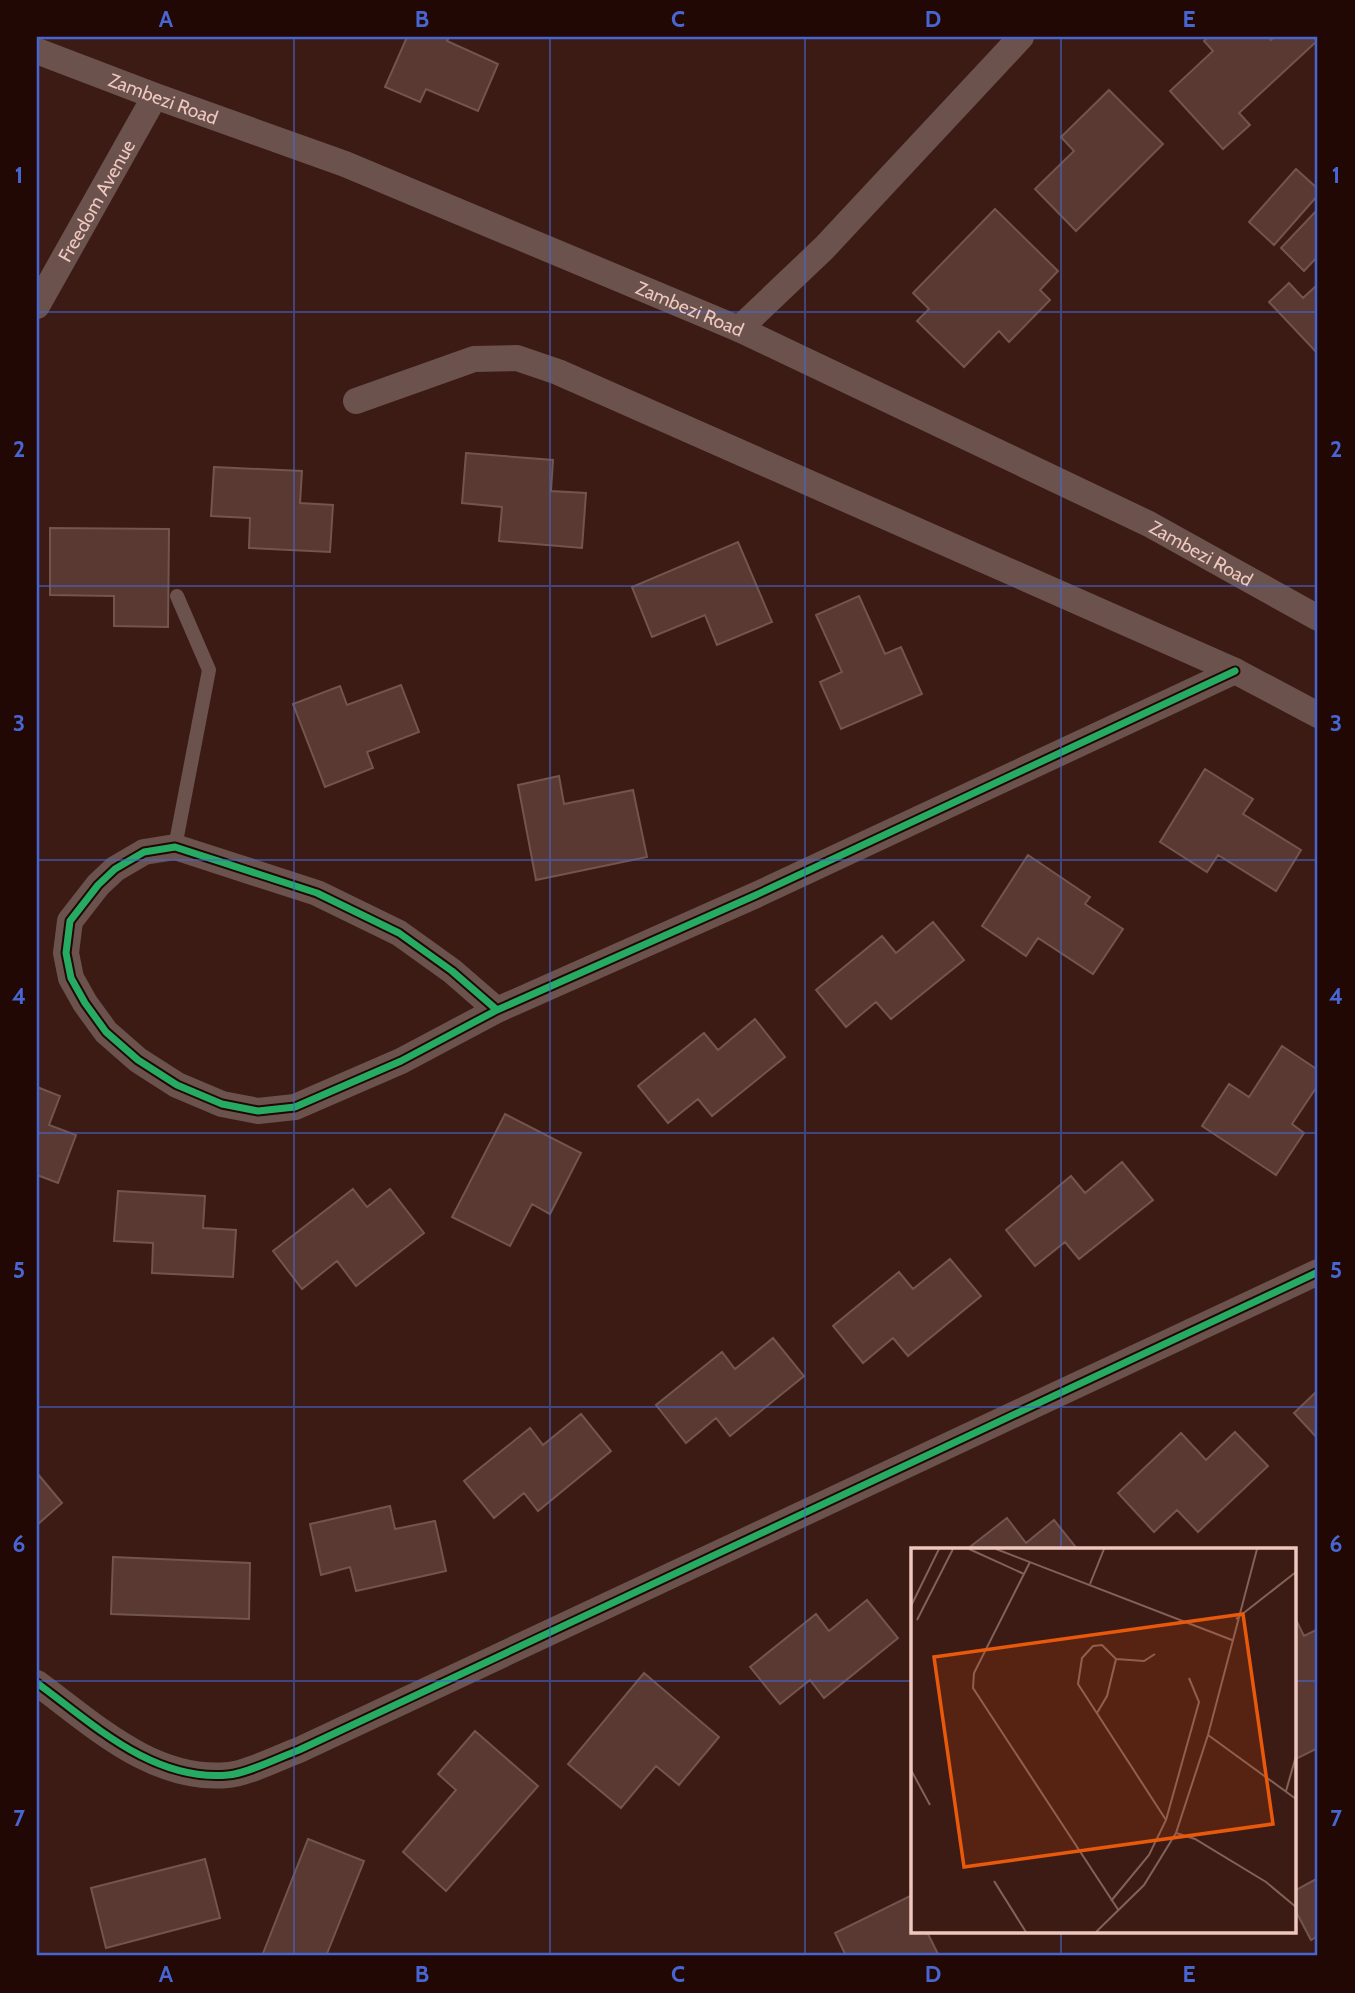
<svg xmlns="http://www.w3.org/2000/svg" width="1355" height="1993" font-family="Cabin,sans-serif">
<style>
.building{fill:#593932;stroke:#71554e;stroke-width:2}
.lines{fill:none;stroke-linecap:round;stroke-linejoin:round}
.service{stroke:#6b524d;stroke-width:14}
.minor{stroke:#6b524d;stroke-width:26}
.cycleway-casing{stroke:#210804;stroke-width:11}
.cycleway{stroke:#26ab63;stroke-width:7}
.grid{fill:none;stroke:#4766d3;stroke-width:2;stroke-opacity:0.55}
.labels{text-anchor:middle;stroke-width:5;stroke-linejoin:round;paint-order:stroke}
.street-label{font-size:19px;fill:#eec8be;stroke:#210804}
.inset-road{fill:none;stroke:#836058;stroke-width:2}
.view{fill:#e8590c;fill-opacity:0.15;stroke:#e8590c;stroke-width:3.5}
.inset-edge{fill:none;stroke:#eec8be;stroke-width:3.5}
.neatline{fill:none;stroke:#4766d3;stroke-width:2.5}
.grid-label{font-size:23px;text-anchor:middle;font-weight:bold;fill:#4766d3}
</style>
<rect width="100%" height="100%" fill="#3c1b14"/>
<path class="building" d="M407,37H449L447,41L498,64L478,111L426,89L420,102L385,87Z
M1208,37H1268L1271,40L1274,37H1313L1317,41L1239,113L1250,125L1223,149L1170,91L1213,51L1204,41Z
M1109,90L1163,144L1076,231L1035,189L1074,151L1061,137Z
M1296,169L1318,189V195L1274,245L1249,222Z
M995,209L1058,271L1040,290L1050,300L1009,342L999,331L964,367L917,321L929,309L913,293Z
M1318,209V256L1304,271L1281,248Z
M1289,283L1303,298L1318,284V354L1269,302Z
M466,453L553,460L551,491L586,493L582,548L499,541L502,507L462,503Z
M214,467L302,471L300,503L333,505L330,552L249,548L250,518L211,516Z
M50,528L169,529L168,627L114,626V596L50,595Z
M738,542L772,622L717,645L705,615L652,637L632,587Z
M859,596L885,654L901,647L922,694L841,729L820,682L842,672L816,615Z
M401,685L419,732L367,752L373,768L325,787L293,704L340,686L347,705Z
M1205,769L1253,799L1243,814L1301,850L1276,891L1218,855L1207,872L1160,842Z
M559,776L564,804L633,790L647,857L536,880L518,785Z
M1028,855L1090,897L1085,904L1123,929L1093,974L1038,938L1026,956L982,926Z
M933,922L964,960L891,1019L876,1002L846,1027L816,990L882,936L896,953Z
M755,1019L785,1057L712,1116L698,1099L668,1123L638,1086L704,1033L718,1050Z
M1282,1046L1318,1070V1085L1292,1124L1304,1133L1276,1175L1202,1126L1229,1084L1249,1097Z
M37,1087L60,1096L49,1125L76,1135L58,1183L37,1175Z
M505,1114L581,1153L550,1214L532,1204L510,1246L452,1217Z
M1122,1162L1153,1200L1079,1259L1065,1242L1035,1266L1006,1230L1071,1176L1085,1193Z
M353,1189L367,1207L390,1189L424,1233L356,1286L337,1261L302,1289L273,1251Z
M118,1191L205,1196L203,1228L236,1230L233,1277L152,1273L153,1243L114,1241Z
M950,1259L981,1296L908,1356L893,1338L863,1363L833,1326L899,1272L913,1289Z
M773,1338L804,1376L730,1436L716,1418L686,1443L656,1405L722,1352L735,1369Z
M1318,1390V1439L1294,1413Z
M581,1414L611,1451L538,1511L524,1493L494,1518L464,1481L530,1428L543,1445Z
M1235,1432L1268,1466L1198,1532L1177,1510L1154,1532L1118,1493L1181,1433L1206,1460Z
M37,1473L62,1503L37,1525Z
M390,1506L395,1529L435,1521L446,1571L356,1591L350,1567L321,1575L310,1524Z
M1007,1518L1026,1543L1054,1520L1078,1550H966Z
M113,1557L250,1563L249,1619L111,1614Z
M867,1600L898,1638L824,1698L810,1680L780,1704L750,1667L816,1614L829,1631Z
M1294,1616L1304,1636L1318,1629V1748L1294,1760Z
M644,1673L719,1737L679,1785L656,1766L621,1808L568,1764Z
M475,1731L538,1786L446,1891L403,1852L456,1790L438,1774Z
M308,1839L364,1861L326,1956H262Z
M205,1859L220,1918L106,1948L91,1888Z
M1318,1878V1936L1311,1940L1294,1908V1891Z
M910,1896L912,1901V1932H927L939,1956H846L835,1933Z"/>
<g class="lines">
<path class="service" d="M175,847L209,670L177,596"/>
<g class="minor">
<path id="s1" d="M37,51L155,96L345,164L739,329L1149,524L1318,618"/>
<path id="s2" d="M37,306L155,96"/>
<path d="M739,329L824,248L1021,37"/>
<path d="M356,401L474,359L517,358L558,372L1235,671L1318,715"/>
<path d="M497,1010L452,971L399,933L317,893L175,847L144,852L115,869L98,885L70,921L66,953L71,978L85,1003L106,1032L138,1060L177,1085L222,1104L258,1111L295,1107L401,1061L497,1010L756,895L1235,671"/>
<path d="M37,1683C93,1724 153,1782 228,1775C246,1774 280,1757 299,1750L1318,1272"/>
</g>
<defs>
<path id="cycleway" d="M497,1010L452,971L399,933L317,893L175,847L144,852L115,869L98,885L70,921L66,953L71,978L85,1003L106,1032L138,1060L177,1085L222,1104L258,1111L295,1107L401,1061L497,1010L756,895L1235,671
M37,1683C93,1724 153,1782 228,1775C246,1774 280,1757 299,1750L1318,1272"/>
</defs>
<use href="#cycleway" class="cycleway-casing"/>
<use href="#cycleway" class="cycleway"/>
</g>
<path class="grid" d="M294,37V1956M550,37V1956M805,37V1956M1061,37V1550M37,312H1318M37,586H1318M37,860H1318M37,1133H1318M37,1407H1318M37,1681H912M1294,1681H1318M1061,1932V1956"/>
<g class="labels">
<g class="street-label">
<text dy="7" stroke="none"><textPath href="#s1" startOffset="135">Zambezi Road</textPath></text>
<text dy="7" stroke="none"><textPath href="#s2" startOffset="121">Freedom Avenue</textPath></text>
<text dy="7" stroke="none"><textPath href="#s1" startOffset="702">Zambezi Road</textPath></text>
<text dy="7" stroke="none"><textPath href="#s1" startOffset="1269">Zambezi Road</textPath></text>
</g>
</g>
<g transform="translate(911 1548)">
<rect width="385" height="385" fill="#3c1b14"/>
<path class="inset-road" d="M58,1L113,26M85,1L321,92M119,14L63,125L62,140L208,363M179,36L193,1M0,58L28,1M325,71L385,24M6,72L42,1M205,111L233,113L244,106M186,165L196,148L205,111L191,97L182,98L171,110L167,136L255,272M297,187L385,251M0,222L19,257M375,243L385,208M265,285L297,187L346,1M83,333L115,384M200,353L238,307L255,272L288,154L278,130M185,384L233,337L265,285L284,291L355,334L385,359"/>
<path class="view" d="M332,66L362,276L53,319L23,109Z"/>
<rect width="385" height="385" class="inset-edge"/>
</g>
<rect width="1355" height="1993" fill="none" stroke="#210804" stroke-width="77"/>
<rect x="38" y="38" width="1278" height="1916" class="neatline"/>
<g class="grid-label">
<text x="166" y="27">A</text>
<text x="422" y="27">B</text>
<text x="678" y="27">C</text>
<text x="933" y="27">D</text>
<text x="1189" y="27">E</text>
<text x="19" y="183">1</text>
<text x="1336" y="183">1</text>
<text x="19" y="457">2</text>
<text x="1336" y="457">2</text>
<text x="19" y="731">3</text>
<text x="1336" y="731">3</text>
<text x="19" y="1004">4</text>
<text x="1336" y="1004">4</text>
<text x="19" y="1278">5</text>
<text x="1336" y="1278">5</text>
<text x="19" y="1552">6</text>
<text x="1336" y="1552">6</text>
<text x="19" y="1826">7</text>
<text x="1336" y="1826">7</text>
<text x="166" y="1982">A</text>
<text x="422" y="1982">B</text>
<text x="678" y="1982">C</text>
<text x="933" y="1982">D</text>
<text x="1189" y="1982">E</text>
</g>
</svg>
